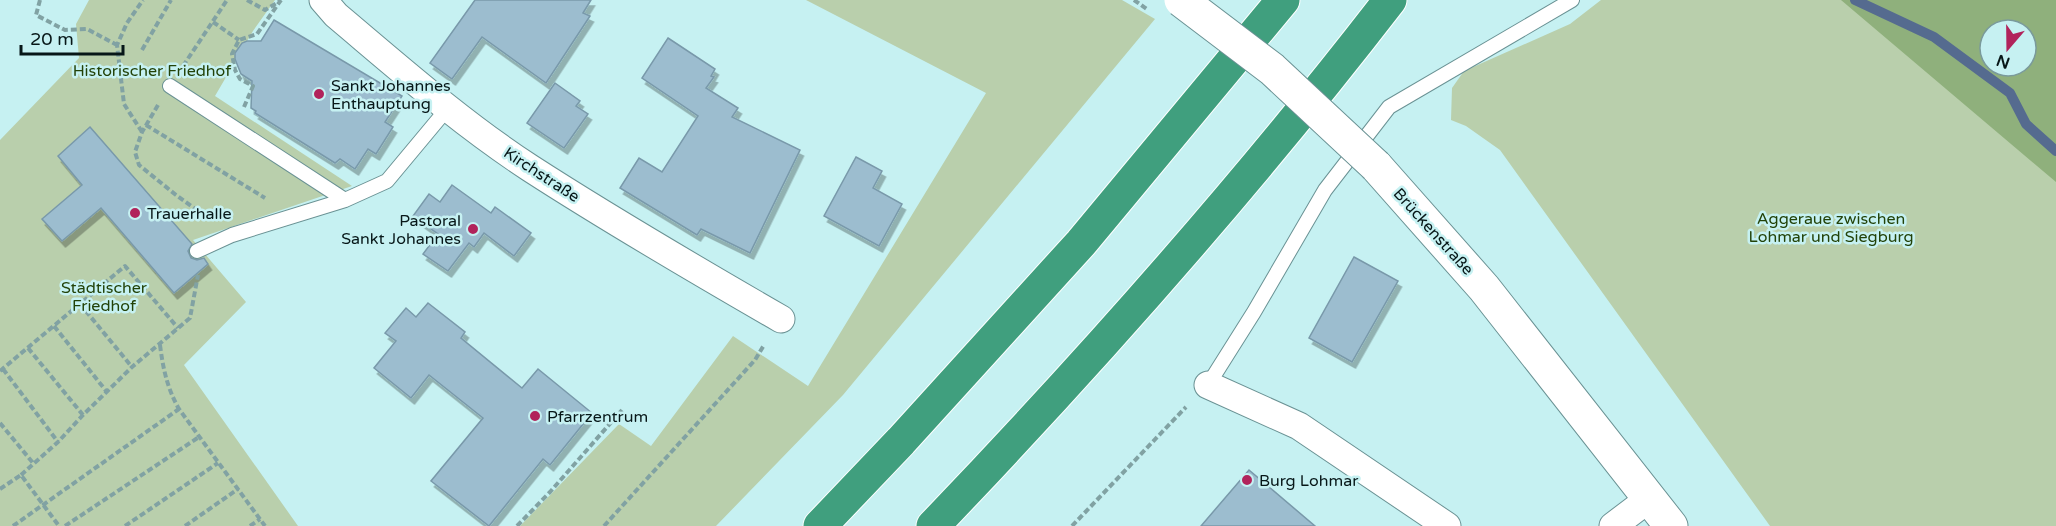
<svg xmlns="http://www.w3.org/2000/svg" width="2056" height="526" font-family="'Varela Round',sans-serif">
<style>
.green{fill:#b9cfac}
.forest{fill:#8fb07c;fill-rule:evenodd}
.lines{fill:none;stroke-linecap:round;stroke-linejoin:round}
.stream{stroke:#556b8f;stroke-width:10}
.building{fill:#9cbdcf;stroke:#7999aa;stroke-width:1.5;filter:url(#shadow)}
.service-casing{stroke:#6a9294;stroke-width:16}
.minor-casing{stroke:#6a9294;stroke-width:29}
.tertiary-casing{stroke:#6a9294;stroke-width:35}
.motorway-casing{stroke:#fff;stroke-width:35}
.path{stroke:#81a2a3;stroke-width:4;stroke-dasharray:6 3;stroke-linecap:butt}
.service{stroke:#fff;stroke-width:14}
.minor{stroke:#fff;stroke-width:27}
.tertiary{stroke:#fff;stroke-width:33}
.motorway{stroke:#409f7e;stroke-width:33}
.tertiary-bridge-casing{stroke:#6a9294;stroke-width:35;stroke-linecap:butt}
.tertiary-bridge{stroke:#fff;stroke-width:33}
.poi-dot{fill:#b1235b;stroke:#c6f1f2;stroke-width:2}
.labels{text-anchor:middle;stroke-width:5;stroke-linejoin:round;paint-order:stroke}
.park-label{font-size:16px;fill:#224208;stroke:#c6f1f2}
.poi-label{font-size:16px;fill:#071718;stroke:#c6f1f2;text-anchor:start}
.street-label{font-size:16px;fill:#071718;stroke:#c6f1f2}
</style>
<defs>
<filter id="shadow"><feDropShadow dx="3.5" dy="6" stdDeviation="0" flood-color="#0004"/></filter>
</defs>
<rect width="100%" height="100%" fill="#c6f1f2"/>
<path class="green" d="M89,0H275L253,31L215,96L352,186L193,240L246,302L184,365L298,526H0V140L79,58L76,24Z
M806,0H1122L1155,19L843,395L716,526H520L619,424L651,446L733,336L808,386L986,93Z
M1601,0H1868L2056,127V526H1770L1500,150L1466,126L1451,120L1452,88L1464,71L1570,24Z"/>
<path class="forest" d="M1841,0H2056V182ZM1990,30H2026V66H1990Z"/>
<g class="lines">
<path class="stream" d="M1855,0L1934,37L2010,93L2026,124L2056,151"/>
</g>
<path class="building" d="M475,0H591L583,13L590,16L546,83L482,37L452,79L430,63Z
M274,20L402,96L385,122L393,127L376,154L368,149L355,169L340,159L335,163L255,113L256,111L251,108L252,81L241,74L235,59V53L242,43L247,41H261Z
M668,38L715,69L711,76L714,77L706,88L738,108L732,117L800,150L750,253L701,229L697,235L620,188L639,158L662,172L698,116L642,78Z
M555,83L580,101L576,106L588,114L564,148L527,123Z
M90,127L192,244L188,251L191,258L197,260L204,258L208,264L174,293L101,208L62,241L42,219L82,185L58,156Z
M856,157L882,171L873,188L902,204L879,246L824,216Z
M452,185L491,213L495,207L531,233L514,256L484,233L474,247L469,243L448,271L423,254L438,234L413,216L429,194L440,202Z
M1354,257L1398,281L1352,362L1309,338Z
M428,303L465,332L461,338L522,388L538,369L592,413L550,465L543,459L489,526L431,481L483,418L429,375L411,398L374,368L396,341L385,333L406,308L416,317Z
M1249,470L1315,526H1201Z"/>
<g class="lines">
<defs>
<path id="service" d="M170,86L345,200
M197,251L232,235L345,200L387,181L447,109
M1208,385L1254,312L1325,190L1389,107L1572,0"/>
<path id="minor" d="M323,0L336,15C399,68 461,123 530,168C612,221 696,270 781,319
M1208,385L1299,426L1447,526
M1613,526L1650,498"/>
<path id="tertiary" d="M1376,166L1484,288L1671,526"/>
<path id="motorway" d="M820,526L901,441L1081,243L1283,0
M933,526C1094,358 1248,184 1390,0"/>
</defs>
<use href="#service" class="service-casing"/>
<use href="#minor" class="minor-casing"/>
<use href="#tertiary" class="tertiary-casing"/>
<use href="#motorway" class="motorway-casing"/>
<path class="path" d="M40,0L36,15L65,30L87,29L117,45
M247,0L265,10L280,1
M1134,0L1148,10
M213,22L239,40
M142,50L171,0
M183,66L227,0
M158,105L142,132L135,152L139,165L176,195L209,219
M244,107L253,86L240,79L235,70L232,54L239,40L257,34L281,0
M146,125L265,198
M142,132L124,104L117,45L127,23L143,0
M80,304L132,367
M54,326L107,392
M160,345C163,368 167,388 179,409L265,526
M28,348L83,415
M3,369L58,442
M0,371L125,266L178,328
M0,423L33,463
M21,475L58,442L83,415L132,367L190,318L198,275
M0,489L21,475L59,526
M13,526L179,409
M65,526L199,437
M125,526L218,463
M185,526L238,489
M250,526L260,519
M517,526L550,492L622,410
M604,526L755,360L764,345
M1072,526L1186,407"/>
<use href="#service" class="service"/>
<use href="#minor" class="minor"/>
<use href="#tertiary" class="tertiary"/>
<use href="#motorway" class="motorway"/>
<defs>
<path id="tertiary-bridge" d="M1181,0L1272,69L1376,166"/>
</defs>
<use href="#tertiary-bridge" class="tertiary-bridge-casing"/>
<use href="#tertiary-bridge" class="tertiary-bridge"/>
</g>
<g class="poi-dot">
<circle cx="319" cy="94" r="6"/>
<circle cx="135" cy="213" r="6"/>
<circle cx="473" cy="229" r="6"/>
<circle cx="535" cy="416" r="6"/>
<circle cx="1247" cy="480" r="6"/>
</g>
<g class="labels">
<g class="park-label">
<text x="152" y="76">Historischer Friedhof</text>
<text x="1831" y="224">Aggeraue zwischen<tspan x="1831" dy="18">Lohmar und Siegburg</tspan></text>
<text x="104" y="293">Städtischer<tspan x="104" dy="18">Friedhof</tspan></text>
</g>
<g class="poi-label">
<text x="331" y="91">Sankt Johannes<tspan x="331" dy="18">Enthauptung</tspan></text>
<text x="147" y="219">Trauerhalle</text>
<text x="461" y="226" text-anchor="end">Pastoral<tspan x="461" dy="18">Sankt Johannes</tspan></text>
<text x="547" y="422">Pfarrzentrum</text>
<text x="1259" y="486">Burg Lohmar</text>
</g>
<g class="street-label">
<text transform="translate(542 174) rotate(33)" y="6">Kirchstraße</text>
<text transform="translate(1434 231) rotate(48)" y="6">Brückenstraße</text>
</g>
</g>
<g transform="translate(2008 48) rotate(200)"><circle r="28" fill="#c6f1f2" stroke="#7a9a9b" stroke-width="1.5"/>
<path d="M0-4.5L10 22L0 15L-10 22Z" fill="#b1235b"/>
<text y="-9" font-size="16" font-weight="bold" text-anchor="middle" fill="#071718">N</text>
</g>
<path d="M21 45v9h102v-9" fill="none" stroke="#071718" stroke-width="3"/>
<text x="30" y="45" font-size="18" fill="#071718" stroke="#c6f1f2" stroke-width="4.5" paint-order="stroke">20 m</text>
</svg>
